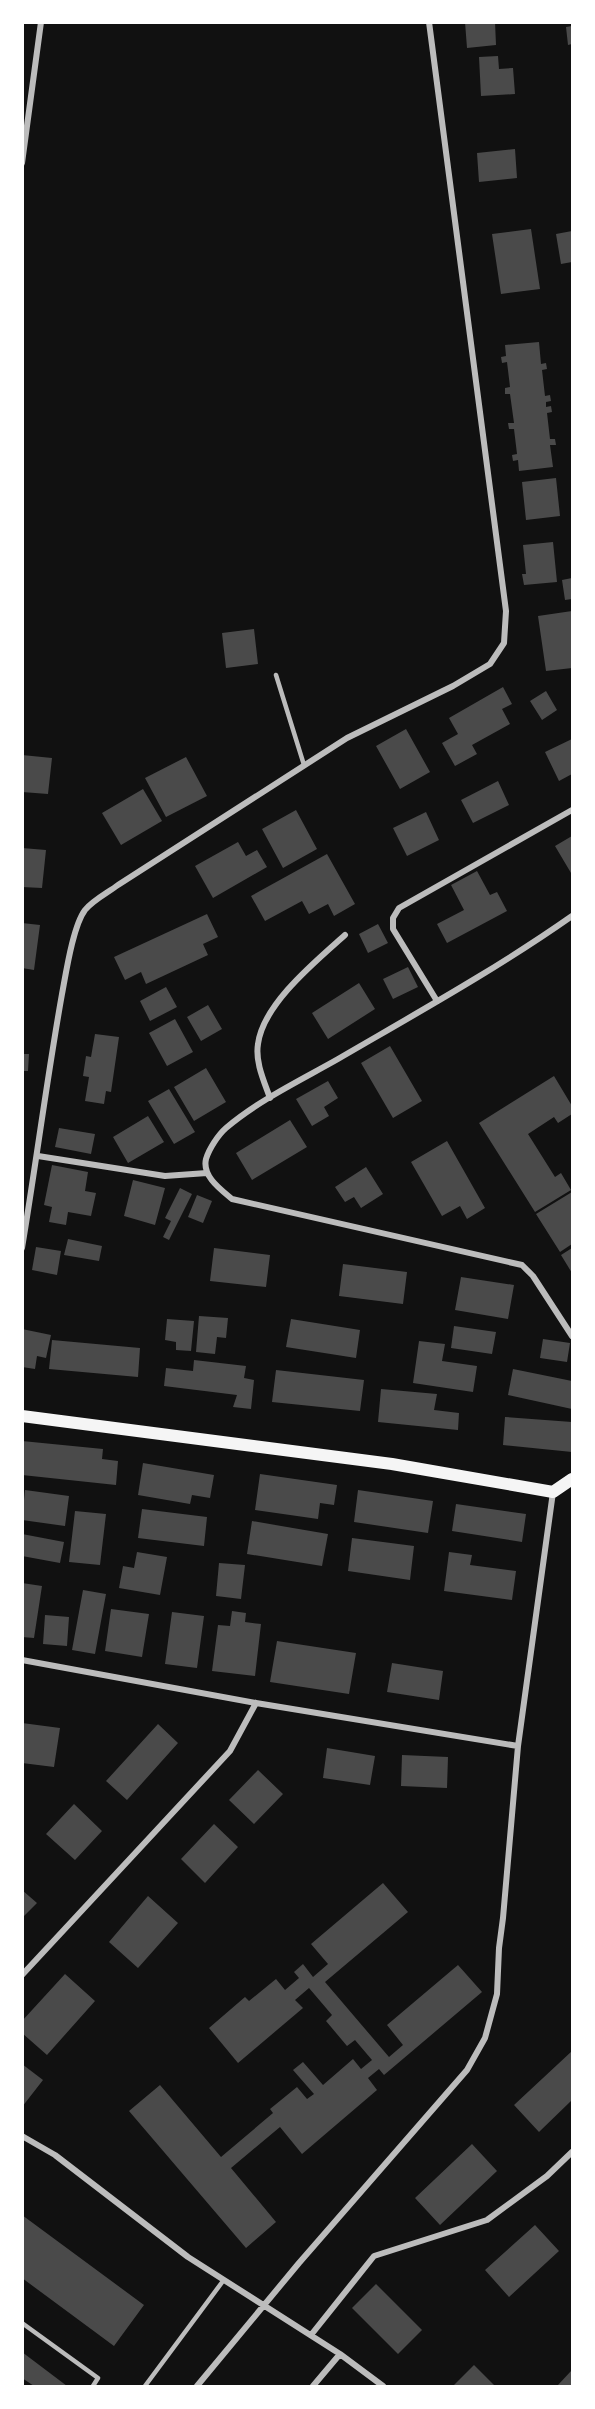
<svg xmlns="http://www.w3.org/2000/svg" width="595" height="2409" font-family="'Roboto Serif',serif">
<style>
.building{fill:#4a4a4a}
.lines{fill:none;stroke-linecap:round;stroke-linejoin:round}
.service{stroke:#bcbcbc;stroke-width:4.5}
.minor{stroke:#bcbcbc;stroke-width:6}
.secondary{stroke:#f5f5f5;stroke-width:12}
</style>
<rect width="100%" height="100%" fill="#111"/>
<path class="building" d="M465,22H495L496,45L467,48Z
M572,26V44L568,45L566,27Z
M498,56L499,69L513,68L515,94L481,96L479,57Z
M515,149L517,178L479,182L477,153Z
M531,229L540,289L501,294L492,234Z
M572,231V262L561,264L556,234Z
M539,342L541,364L546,363L547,369L542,370L545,396L550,395L551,401L546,402V407L551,406L552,412L547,413L550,439H555L556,445H550L553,467L519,471L518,460L513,461L512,455L517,454L514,429H509L508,423H514L510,394H505V388L510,387L507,362L502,363L501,357L506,356L505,345Z
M556,478L560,516L526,520L522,482Z
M553,542L557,582L524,585L522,574H526L523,545Z
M572,578V599L565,600L562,580Z
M572,611V668L546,671L538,616Z
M254,629L258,664L226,668L222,633Z
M503,687L512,704L502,709L510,724L472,745L477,754L455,766L442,743L458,734L449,718Z
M546,691L557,710L542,720L530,701Z
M406,729L430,772L400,789L376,746Z
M572,739V774L559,781L545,752Z
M22,755L52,758L48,794L22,792Z
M186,757L207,796L166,817L145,778Z
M498,781L509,805L473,823L461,800Z
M143,789L162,821L121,845L102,813Z
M296,810L317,849L283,868L262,829Z
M426,812L439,840L407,856L393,828Z
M572,836V873H571L555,846Z
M238,842L246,856L257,850L267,867L213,898L195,866Z
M22,848L46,850L42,888L22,887Z
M327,854L355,904L334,916L328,904L309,914L302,901L265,921L251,896Z
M477,871L490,895L497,892L507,911L447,943L437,924L464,910L451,885Z
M207,914L218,937L203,944L208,955L146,984L141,972L125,980L114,957Z
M22,923L40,925L34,970L22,968Z
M378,924L388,943L368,953L359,934Z
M408,967L418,987L393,999L383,979Z
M359,983L375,1009L328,1039L312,1013Z
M166,987L177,1007L150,1021L140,1001Z
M208,1005L222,1029L201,1041L187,1017Z
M175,1019L193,1052L167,1066L149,1033Z
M95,1034L119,1037L111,1092L106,1091L104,1104L85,1101L89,1077L83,1076L86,1056L91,1057Z
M390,1046L422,1101L393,1118L361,1063Z
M22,1054H29L28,1071H22Z
M206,1068L226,1102L194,1121L174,1087Z
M554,1076L572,1106V1114L558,1123L554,1117L528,1134L555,1177L561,1173L571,1190L535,1212L479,1123Z
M328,1081L338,1098L324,1107L329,1116L312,1126L296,1099Z
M169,1089L195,1132L174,1144L148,1101Z
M148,1116L164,1142L128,1163L113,1137Z
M290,1120L307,1147L252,1180L236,1153Z
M59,1128L95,1134L91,1154L55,1147Z
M447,1141L485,1208L467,1219L460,1206L442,1216L411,1162Z
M52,1165L88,1172L85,1191L96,1193L91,1216L68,1212L66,1225L49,1222L52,1207L44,1205Z
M366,1167L383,1194L361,1208L354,1197L345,1202L335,1187Z
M133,1180L165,1188L155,1225L124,1216Z
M180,1188L192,1194L169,1240L163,1237L171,1221L165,1218Z
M572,1192V1244L560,1252L536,1214Z
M197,1195L212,1201L203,1223L188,1217Z
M68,1239L102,1246L99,1261L64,1255Z
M36,1247L61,1251L57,1275L32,1270Z
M214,1248L270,1255L266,1287L210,1281Z
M572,1248V1273L561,1255Z
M343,1264L407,1272L403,1304L339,1296Z
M461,1277L514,1285L508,1319L455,1310Z
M199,1316L228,1318L226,1338L217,1337L215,1354L196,1352Z
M167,1319L194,1321L191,1351L176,1350V1342L165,1340Z
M291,1319L360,1330L356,1358L286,1347Z
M454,1326L496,1332L492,1354L451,1348Z
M22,1329L51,1335L46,1358L37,1356L35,1369L22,1367Z
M543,1339L570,1343L567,1362L540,1358Z
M52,1340L140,1348L138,1377L49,1369Z
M419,1341L445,1344L442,1361L477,1366L473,1392L413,1383Z
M194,1360L246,1366L244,1378L254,1380L251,1409L233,1407L237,1395L164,1386L166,1368L193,1371Z
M513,1369L572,1381V1409L508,1395Z
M276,1370L364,1380L360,1411L272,1402Z
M381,1389L437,1394L434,1410L459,1413L458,1430L378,1422Z
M505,1417L572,1422V1452L503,1445Z
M22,1441L103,1449L102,1459L118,1461L116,1485L22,1475Z
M143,1463L214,1475L210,1498L192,1495L190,1504L138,1495Z
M260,1474L337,1485L334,1505L320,1503L318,1519L255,1510Z
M25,1490L69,1496L65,1526L22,1520Z
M358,1490L433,1501L428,1533L354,1522Z
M456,1504L526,1514L522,1542L452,1531Z
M142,1509L207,1517L204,1546L138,1538Z
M75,1511L106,1514L100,1565L69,1562Z
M252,1521L328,1534L322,1566L247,1554Z
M22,1534L64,1542L60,1563L22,1556Z
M352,1538L414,1546L410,1580L348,1571Z
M137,1552L167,1557L160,1595L119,1588L123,1566L134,1568Z
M449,1552L472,1555L470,1565L516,1571L512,1600L444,1591Z
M219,1563L245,1565L241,1599L216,1596Z
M22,1583L42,1586L34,1638L22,1637Z
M83,1590L106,1594L95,1654L72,1650Z
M111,1609L149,1614L142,1657L105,1651Z
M232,1611L246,1613L245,1622L261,1624L255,1676L212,1671L218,1625L230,1626Z
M172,1612L204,1616L197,1668L165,1664Z
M45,1615L69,1617L67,1646L43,1644Z
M277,1641L356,1653L349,1694L270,1682Z
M392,1663L443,1671L439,1700L387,1692Z
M22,1723L60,1728L54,1767L22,1763Z
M158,1724L178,1743L127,1800L106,1781Z
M327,1748L375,1756L370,1785L323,1778Z
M402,1755L448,1757L447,1788L401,1786Z
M258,1770L283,1794L254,1824L229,1800Z
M74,1804L102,1831L75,1860L46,1834Z
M214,1824L238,1847L205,1883L181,1859Z
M383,1883L408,1912L325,1982L389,2057L403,2045L387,2025L458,1965L482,1992L384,2075L379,2069L368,2078L377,2090L302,2154L280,2127L231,2168L276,2222L246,2248L129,2111L160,2085L221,2157L273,2113L270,2109L297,2087L307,2099L314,2094L293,2070L303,2062L323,2085L353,2059L361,2069L372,2060L355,2040L347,2046L326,2021L332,2015L309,1988L295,2000L303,2008L238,2063L209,2028L245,1997L249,2001L276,1979L285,1990L299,1978L294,1972L303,1964L313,1977L328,1964L311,1944Z
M22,1890L37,1903L22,1918Z
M148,1896L178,1923L138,1968L109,1942Z
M65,1974L95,2001L47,2055L22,2033V2021Z
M572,2051V2100L539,2132L514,2105Z
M22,2064L43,2080L22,2107Z
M472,2144L497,2171L440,2225L415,2198Z
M22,2215L144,2305L114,2346L22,2278Z
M535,2225L559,2251L509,2297L485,2270Z
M376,2284L422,2330L398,2354L352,2308Z
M22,2352L67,2386H34L22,2378Z
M474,2365L495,2386H453Z
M572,2370V2386H557Z"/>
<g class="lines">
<path class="service" d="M276,675L304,765
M22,2323L98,2378L93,2386
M145,2386L223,2281"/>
<path class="minor" d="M22,163L41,22
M572,916C498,968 417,1013 338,1059C301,1080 259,1100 226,1128C218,1135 209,1149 206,1159C202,1176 220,1189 232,1199L522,1265L533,1276L572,1336
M437,1001L393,929V918L399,908L572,810
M270,1098C264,1081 255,1062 258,1044C263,1004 316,961 345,935
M38,1156L165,1176L207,1173
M22,1248C36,1164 47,1078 62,994C66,973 73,926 85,910C93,900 109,892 118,885L347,738L453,686L490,664L504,643L506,611L429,22
M22,1660L256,1703L518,1746
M22,1975L230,1751L256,1703
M22,2136L55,2155L188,2257L340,2354L383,2386
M311,2335L374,2256L487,2220L547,2176L572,2152
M197,2386L299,2263L467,2070L485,2038L497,1994L499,1948L503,1918L518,1746L553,1492
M313,2386L340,2354"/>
<path class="secondary" d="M22,1416L392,1464L553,1492L572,1479"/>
</g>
<rect width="595" height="2409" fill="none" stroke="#ffffff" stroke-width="48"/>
</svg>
